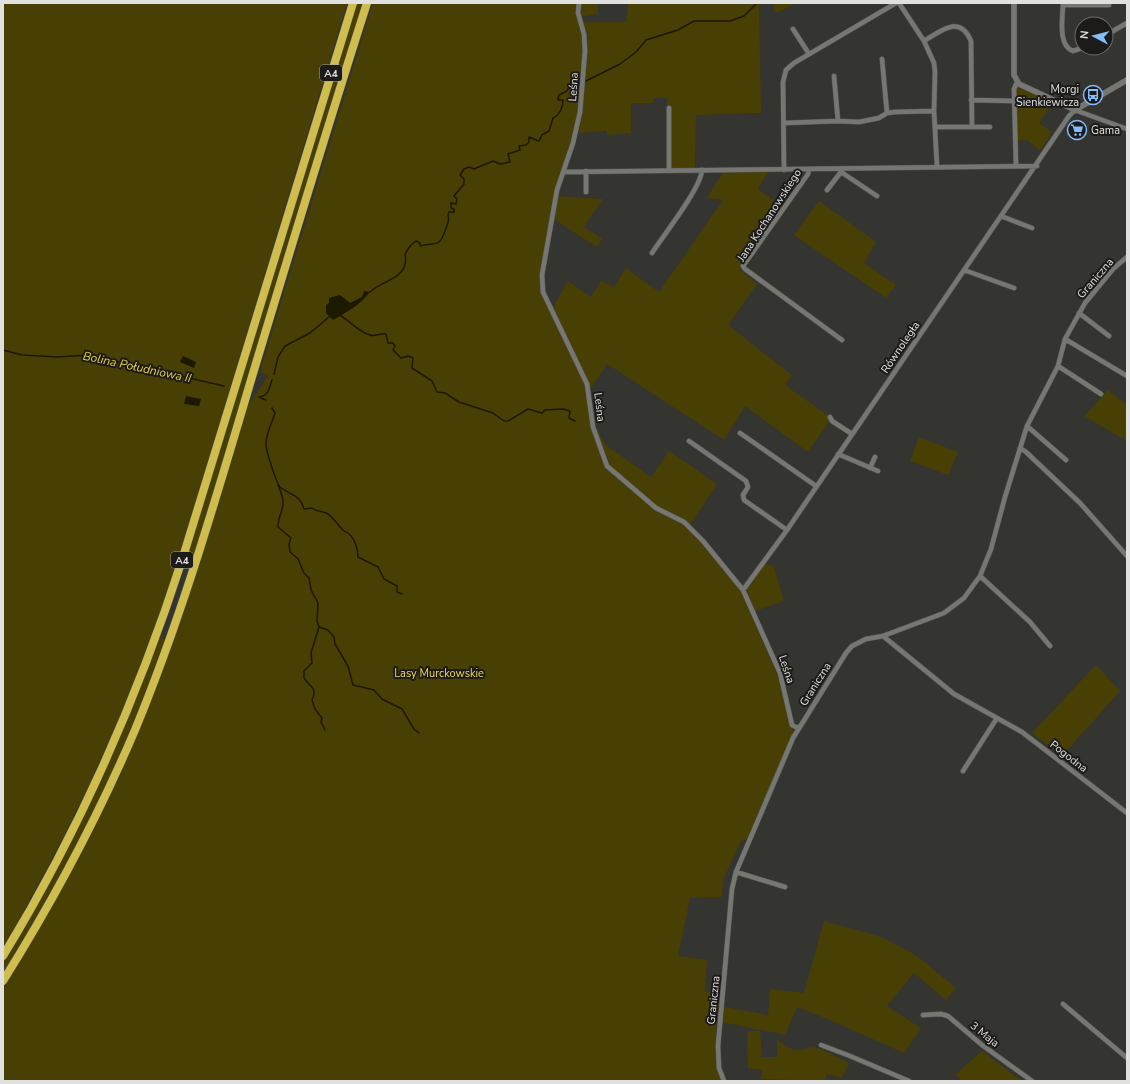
<svg xmlns="http://www.w3.org/2000/svg" width="1130" height="1084" font-family="'Nunito Sans',sans-serif">
<style>
.green{fill:#483f04}
.water{fill:#1d1800}
.lines{fill:none;stroke-linecap:round;stroke-linejoin:round}
.stream{stroke:#1d1800;stroke-width:1.5}
.minor-casing{stroke:#535350;stroke-width:5.5}
.tertiary-casing{stroke:#535350;stroke-width:6}
.motorway-casing{stroke:#535350;stroke-width:9}
.minor{stroke:#767672;stroke-width:4.5}
.tertiary{stroke:#767672;stroke-width:5.5}
.motorway{stroke:#cfbe4d;stroke-width:8}
.labels{text-anchor:middle;stroke-width:4;stroke-linejoin:round;paint-order:stroke}
.shield{fill:#1c1b1a;stroke:#a5a5a3;stroke-width:1}
.shield-label{font-size:10px;font-weight:bold;fill:#e0e0de}
.street-label{font-size:11px;fill:#e0e0de;stroke:#1c1b1a}
.poi-label{font-size:11px;fill:#e0e0de;stroke:#1c1b1a;text-anchor:end}
.park-label{font-size:11px;fill:#eed94e;stroke:#1c1b1a}
.water-label{font-size:12px;font-style:italic;fill:#e4d043;stroke:#1c1b1a}
</style>
<rect width="100%" height="100%" fill="#343431"/>
<path class="green" d="M3,3H347L203,477L170,584L138,672L137,669L136,672L138,673C99,768 55,859 3,947Z
M356,3H364L192,563L186,561Z
M373,3H577V13L584,51L579,110L564,167L540,275L541,291L586,385L592,427L606,468L650,506L683,523L708,550L741,591L780,682L789,721L794,732L749,838L741,841L723,880L722,897L690,898L678,956L707,960L705,991L720,994L719,1006L768,1015L770,989L804,993L824,921L882,937L917,956L956,988L946,1000L914,973L887,1006L921,1028L904,1053L830,1020L797,1007L785,1035L717,1021C715,1041 715,1062 722,1081H3V990L60,893L122,772L124,760L246,409L268,376L260,372L267,368L261,371V368Z
M581,3H598V14L581,17Z
M628,3H766L759,5L761,113L696,115L695,168H667V98H653V103H631V133L607,135V131L579,133L588,34L583,22H626Z
M774,3H796L779,12H774Z
M1019,86L1052,104L1039,123L1052,132L1040,151L1027,140L1017,141L1016,88Z
M723,172H768L758,189L781,206L740,270L757,284L728,325L792,375L785,385L827,415L830,420L808,452L745,406L724,440L607,364L591,388L553,307L568,281L591,297L601,281L614,287L626,268L659,292L723,200L707,198Z
M557,196L603,199L584,227L602,239L597,247L552,218Z
M819,201L876,242L864,263L896,285L886,298L794,235Z
M1108,390L1127,405V441L1084,416Z
M596,428L606,445L651,477L669,451L717,484L690,525L657,506L611,467Z
M919,437L958,452L948,475L910,461Z
M765,563L774,567L784,601L755,611L746,589Z
M159,637L166,640C136,719 103,798 63,873C44,907 23,941 3,975V961L27,921L111,757Z
M1096,665L1120,691L1062,756L1032,733Z
M747,1031H760L762,1057H777V1039C787,1048 797,1054 810,1047L821,1049L849,1063L842,1078L827,1074L824,1081L761,1079L762,1070L748,1068Z
M982,1051L1022,1081H963L955,1075Z"/>
<path class="water" d="M364,291L370,292C360,305 347,312 333,320L326,313V305L329,303V298L340,295L350,303L362,297Z
M183,356L196,362L194,368L180,362Z
M186,396L201,399L199,406L184,404Z"/>
<g class="lines">
<path class="stream" d="M586,81L620,64L636,52L646,40L678,30L694,21H730L744,16L757,3
M370,292C383,279 410,279 405,254L410,246L416,241L420,243V246C436,242 439,248 445,231C447,225 450,221 448,215L449,212H454V209L451,208V203L456,204L457,199L454,196L464,184V179L460,175L464,169L469,167L474,169L493,161L500,164L510,162L508,154L520,150L519,146L526,145L529,142V137L539,141L542,135L549,131L553,118C560,115 563,107 563,100H558L559,95L567,91L569,87L581,82
M341,316C351,322 359,332 370,335C375,337 380,333 386,334L388,343H393L395,346L393,350L401,358L408,356L413,358L412,368L432,381L437,392L445,393L459,402L493,413L504,421H508L528,409L542,413L545,410L563,409L570,411L569,418L575,421
M3,350L22,355L58,357L88,355L224,386
M274,374L278,357L285,346L310,333L329,317
M259,397C269,396 269,388 272,380
M261,398L266,400
M272,408L275,413C272,423 266,434 266,443C265,449 277,484 280,487C291,496 300,494 304,509L312,508C317,512 321,511 326,513C334,517 338,526 344,531C345,532 348,532 349,534C355,539 358,549 358,557L378,567L384,579L397,586V592L402,594
M278,485C280,490 283,496 283,501C284,511 277,517 278,527L291,538L289,544L290,552L298,559L304,573L309,578L311,590L318,603L317,621L319,627L328,630L334,637L335,644L348,666L353,685L374,690L382,699L402,709L414,729L419,733
M319,627L311,653L312,663L304,671V678C310,687 318,688 312,700L315,709L322,718L321,722L325,730"/>
<defs>
<path id="minor" d="M579,3L578,13L584,34L585,51L580,112L573,143L557,190L542,275L543,292L587,384L593,427L607,466L656,508L684,522L703,541L743,590L780,673L792,725L798,728
M899,3L924,41L934,63L935,72L934,111L937,167
M1063,3C1063,16 1057,46 1073,51L1082,48
M1063,5H1109
M793,29L809,54
M1106,35L1127,23
M924,41C941,31 960,14 971,41L972,127
M882,59L887,113
M834,76L838,121
M971,100L1014,101
M669,108V171
M784,123L838,121L859,122L879,118L887,113L895,112L934,111
M936,127H990
M1016,166L1014,89L1017,82
M841,169V172L877,196
M784,170L783,82L786,70L794,63L896,3
M809,170L808,174L743,266L745,269L842,340
M586,171V192
M564,172L1037,166
M827,190L841,172
M1001,216L1032,228
M652,253C663,236 701,188 702,170
M964,270L1014,288
M1079,313L1109,336
M1065,339L1127,376
M1058,366L1101,394
M830,417L832,421L852,434
M1027,426L1066,460
M740,433L816,486
M689,441L746,481L748,487L743,495L744,500L787,530
M1020,448L1026,452L1080,503L1127,556
M838,454L878,471
M870,468L875,457
M980,576L1030,622L1050,646
M743,590L787,530L1069,116L1075,110L1127,129
M883,636L954,694L1022,732L1127,813
M963,771L997,718
M736,872L785,887
M1063,1004L1127,1058
M923,1015L941,1014L948,1016L982,1045L1032,1081
M821,1045L850,1056L909,1081
M724,1081L719,1068L718,1046L732,889L736,872L793,738L846,653L852,646L866,639L883,636L944,613L964,598L980,576L991,549L1005,497L1027,426L1058,366L1065,339L1085,303L1113,269L1127,257"/>
<path id="tertiary" d="M1014,3V75L1019,84L1075,110L1127,80"/>
<path id="motorway" d="M3,956C80,830 138,697 183,557L353,3
M3,981C53,901 98,817 135,730C182,616 216,498 251,380C289,254 327,128 367,3"/>
</defs>
<use href="#minor" class="minor-casing"/>
<use href="#tertiary" class="tertiary-casing"/>
<use href="#motorway" class="motorway-casing"/>
<use href="#minor" class="minor"/>
<use href="#tertiary" class="tertiary"/>
<use href="#motorway" class="motorway"/>
</g>
<defs>
<symbol id="bus-ring" viewBox="-11 -11 22 22"><circle r="9.5" fill="#1c1b1a" stroke="#82bcfa" stroke-width="1.5"/><path d="M-5-6H5V4H4V6H2V4H-2V6H-4V4H-5ZM-3.5-4V0h7V-4ZM-3.5 1.2v1.5H-2V1.2ZM2 1.2v1.5H3.5V1.2Z" fill="#82bcfa"/></symbol>
<symbol id="supermarket-ring" viewBox="-11 -11 22 22"><circle r="9.5" fill="#1c1b1a" stroke="#82bcfa" stroke-width="1.5"/><path d="M-6-5.5h2.5l.6 2H6L4.5 2H-2.5L-4.4-4H-6ZM-1.5 3.2a1.3 1.3 0 1 0 .1 0ZM3 3.2a1.3 1.3 0 1 0 .1 0Z" fill="#82bcfa"/></symbol>
</defs>
<g fill-rule="evenodd">
<use href="#bus-ring" x="1082" y="84" width="22" height="22"/>
<use href="#supermarket-ring" x="1066" y="119" width="22" height="22"/>
</g>
<g class="labels">
<g class="shield">
<rect x="320" y="65" width="22" height="16" rx="3"/>
<rect x="171" y="552" width="22" height="16" rx="3"/>
</g>
<g class="shield-label">
<text x="331" y="77">A4</text>
<text x="182" y="564">A4</text>
</g>
<g class="street-label">
<text transform="translate(573 87) rotate(-86)" y="4">Leśna</text>
<text transform="translate(769 215) rotate(-57)" y="4">Jana Kochanowskiego</text>
<text transform="translate(1095 278) rotate(-49)" y="4">Graniczna</text>
<text transform="translate(900 347) rotate(-56)" y="4">Równoległa</text>
<text transform="translate(600 407) rotate(83)" y="4">Leśna</text>
<text transform="translate(787 669) rotate(72)" y="4">Leśna</text>
<text transform="translate(815 684) rotate(-58)" y="4">Graniczna</text>
<text transform="translate(1069 756) rotate(38)" y="4">Pogodna</text>
<text transform="translate(713 1000) rotate(-84)" y="4">Graniczna</text>
<text transform="translate(985 1034) rotate(39)" y="4">3 Maja</text>
</g>
<g class="poi-label">
<text x="1079" y="93">Morgi<tspan x="1079" dy="13">Sienkiewicza</tspan></text>
<text x="1091" y="134" text-anchor="start">Gama</text>
</g>
<g class="park-label">
<text x="439" y="677">Lasy Murckowskie</text>
</g>
<g class="water-label">
<text transform="translate(137 367) rotate(12)" y="4">Bolina Południowa II</text>
</g>
</g>
<rect width="1130" height="1084" fill="none" stroke="#e0e0de" stroke-width="8"/>
<g transform="translate(1094 36) rotate(277)"><circle r="19" fill="#1c1b1a" stroke="#6a6a68"/>
<path d="M0-3L7 15L0 10L-7 15Z" fill="#82bcfa"/>
<text y="-6" font-size="11" font-weight="bold" text-anchor="middle" fill="#e0e0de">N</text>
</g>
</svg>
